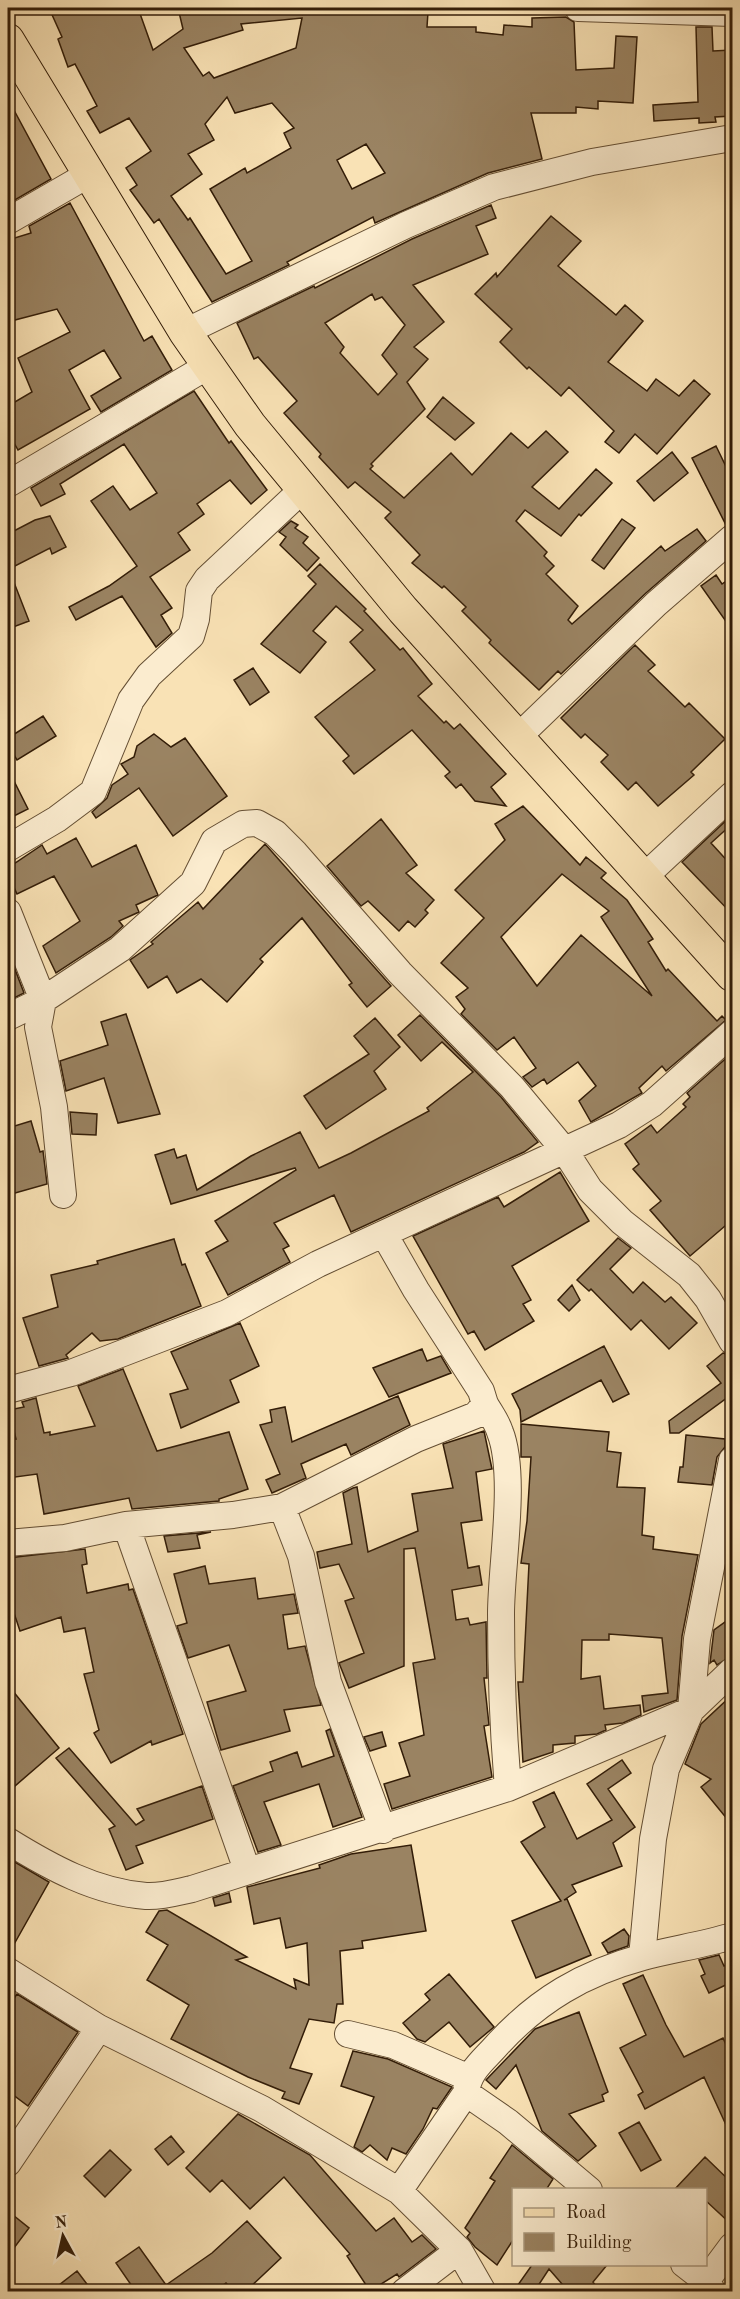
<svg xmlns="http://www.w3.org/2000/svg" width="740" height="2299" font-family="'Old Standard TT',serif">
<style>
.building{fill:#9a8362;stroke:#331d08;stroke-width:1.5;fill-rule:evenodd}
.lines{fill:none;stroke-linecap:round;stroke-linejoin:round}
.minor-casing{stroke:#644e33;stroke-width:28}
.major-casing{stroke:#331d08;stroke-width:34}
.minor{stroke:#fbeccf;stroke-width:26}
.major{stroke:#f9e2b5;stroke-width:32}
</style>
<rect width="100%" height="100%" fill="#f9e2b5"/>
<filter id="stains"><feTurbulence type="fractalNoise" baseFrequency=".00333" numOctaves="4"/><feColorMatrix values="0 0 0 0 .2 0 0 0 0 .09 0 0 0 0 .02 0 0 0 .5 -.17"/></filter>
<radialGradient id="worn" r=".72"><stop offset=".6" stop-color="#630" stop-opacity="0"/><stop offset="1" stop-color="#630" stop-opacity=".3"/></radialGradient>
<path class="building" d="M49,8H138L153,50L183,29L178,8H302V15L304,8H398L397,11L428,12L427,27H476V32L503,35L504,25L532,27V18L566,17L574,22L576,70L614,68L616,36L637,37L633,103L598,101V109L576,107V113H531L542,159L488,173L375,223L373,217L287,262L289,265L212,302L159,219L154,223L130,190L137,185L126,168L151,151L129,118L100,133L87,111L97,106L75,64L68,67L58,39L62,37ZM302,18L296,48L214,78L209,72L203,76L184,48L243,30L241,24ZM227,97L235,113L272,103L294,128L284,133L291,148L247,173L245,168L210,189L252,261L226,274L190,218L188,220L171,196L202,174L188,154L214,140L205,124ZM366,144L385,173L352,189L337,160Z
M696,27H712L713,51L732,50V116L715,117L716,122L699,123V118L654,121L653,105L698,102Z
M8,99L51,179L8,204Z
M70,203L144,341L152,336L172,370L101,412L91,396L121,378L104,350L69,370L90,409L18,450L8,432V406L32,392L18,358L70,332L57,309L11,321L8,308V240L31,233L29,226Z
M491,205L496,218L476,226L488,254L413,285L444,322L414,347L428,359L407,382L425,409L371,464L373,466L370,469L404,498L451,453L472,475L511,433L528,448L546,431L568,452L532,487L559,509L596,469L612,483L581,516L579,514L561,536L525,510L516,521L547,552L544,556L554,566L546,574L578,606L568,620L572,624L661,546L665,551L697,529L706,541L646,593L561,674L558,671L539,690L489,643L491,640L462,611L466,607L444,586L442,588L412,563L420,555L385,518L391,512L355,482L348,488L319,457L321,454L284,413L297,401L258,357L254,359L237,323L314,286L315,288L412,239ZM372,294L375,300L382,297L405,325L382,355L397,374L378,395L340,353L344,347L325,323Z
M551,216L581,241L558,266L616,315L625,305L643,321L608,362L647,391L656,379L679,396L694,380L710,394L657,454L635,434L619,453L605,442L614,431L569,387L561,396L529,367L527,369L500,342L512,329L475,294L496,273L497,277Z
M194,391L229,443L231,441L267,490L251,504L230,480L197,504L204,514L178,533L190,550L150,577L172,608L161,615L172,633L156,647L122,596L76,620L69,607L109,586L137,566L91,501L113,486L130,510L157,493L124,444L60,484L65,494L41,506L31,488Z
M443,397L474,423L455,440L427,417Z
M716,446L732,479V523L726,525L692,458Z
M672,452L688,473L654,501L637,481Z
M50,516L66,547L52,554L50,548L13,567L8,556V534L35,520Z
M622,519L635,528L604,569L592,560Z
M291,521L298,525L295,528L308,537L303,543L319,558L307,571L280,545L286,537L279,532Z
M320,564L366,609L364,611L400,650L403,648L432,684L418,696L444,723L446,721L454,729L460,724L506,774L491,787L506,806L475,801L461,784L456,788L445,776L450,772L412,730L354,774L343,761L349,756L315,717L375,670L350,642L363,630L336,606L313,631L326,642L300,673L261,644L316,584L308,576Z
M8,567L29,621L8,629Z
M716,575L722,584L732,577V630L701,586Z
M635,645L655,665L648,671L685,707L689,703L725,739L691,772L694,775L658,806L636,782L628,790L601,762L608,755L585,734L581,738L561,718Z
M253,668L269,692L250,705L234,680Z
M43,716L56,736L17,760L8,744V738Z
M154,734L171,747L185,738L227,796L173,836L139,788L96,818L92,812L107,798L112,785L128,774L121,764L134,757L137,746Z
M8,769L28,809L8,819Z
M523,806L580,865L586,857L606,873L601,878L627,900L653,939L648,942L666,971L668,969L717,1021L722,1016L726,1020L666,1071L662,1066L639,1088L642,1093L591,1122L579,1101L596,1086L578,1062L547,1084L544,1079L532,1087L523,1077L536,1068L514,1037L497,1050L461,1014L465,1009L456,997L468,988L441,963L484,918L455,890L505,840L495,824ZM562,874L609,911L601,917L652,996L581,935L537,986L501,937Z
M732,815V824L711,843L732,866V914L682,862Z
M381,819L417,865L406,873L434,900L425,910L428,913L415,927L408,921L399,931L368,901L361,906L327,866Z
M76,838L92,867L136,845L158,895L136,905L139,912L119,921L123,926L111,937L56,973L43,946L80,921L54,876L17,894L8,874V868L42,845L47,854Z
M265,844L391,986L367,1007L349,985L352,983L302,918L260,959L263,962L227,1002L201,979L177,993L167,976L148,988L130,960L153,944L151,942L198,902L203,909Z
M8,951L24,993L8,1001Z
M126,1014L160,1114L118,1123L104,1078L66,1091L60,1061L108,1045L101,1022Z
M420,1015L501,1097L538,1142L524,1152L351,1232L334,1195L274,1223L289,1246L283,1249L290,1262L228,1295L206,1253L228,1241L215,1221L296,1170L295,1168L171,1204L155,1155L174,1149L177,1158L186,1155L197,1190L251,1156L300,1132L319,1168L351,1153L429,1111L427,1108L473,1072L442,1042L421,1061L398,1035Z
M375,1018L400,1047L374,1071L386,1089L326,1129L304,1096L369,1054L354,1036Z
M732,1053V1220L690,1256L650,1210L661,1201L633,1169L639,1164L625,1144L651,1125L657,1133L686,1107L683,1104L690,1097L687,1093Z
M70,1112L97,1114L96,1135L72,1134Z
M31,1121L40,1152L43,1151L47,1184L8,1195V1128Z
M560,1172L589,1221L512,1266L531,1300L523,1304L534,1321L485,1350L474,1331L468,1334L413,1236L498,1197L504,1207Z
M618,1238L631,1248L610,1269L633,1293L643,1282L665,1302L671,1297L697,1323L669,1349L641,1320L631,1330L591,1289L589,1291L577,1280Z
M174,1239L182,1265L185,1264L201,1306L118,1339L100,1341L92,1333L66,1355L68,1358L39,1366L23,1318L58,1307L51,1275L98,1264L97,1261Z
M572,1285L580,1300L569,1311L558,1300Z
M240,1323L259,1366L230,1380L239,1402L181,1428L170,1394L188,1389L171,1352Z
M604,1346L629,1394L613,1402L601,1380L521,1422L520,1410L512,1394Z
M422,1349L427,1361L441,1356L451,1373L389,1397L373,1368Z
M723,1353L732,1356V1397L731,1395L679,1433H670L669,1421L721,1383L707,1366Z
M123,1369L157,1451L229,1432L248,1489L219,1499V1501L132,1509L129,1498L44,1514L37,1474L8,1478V1440L16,1439L9,1410L24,1407L22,1402L36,1398L44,1433L50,1432V1435L95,1426L78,1386Z
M398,1396L410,1425L351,1455L346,1444L301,1464L306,1478L272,1493L266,1480L280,1474L260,1425L272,1422L270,1410L285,1407L292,1442Z
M521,1424L609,1432L607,1451L621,1453L617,1487L645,1488L642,1535L654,1537L653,1549L698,1555L682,1636L677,1700L644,1712L642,1696L668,1693L662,1638L609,1634V1640H582L581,1679L600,1676L604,1709L640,1705L641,1715L623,1723L605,1725L606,1730L597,1734L575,1736V1743L553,1745V1752L523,1762L518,1682H523L529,1564L521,1563L527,1521L531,1457H521Z
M484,1431L492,1469L476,1472L482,1520L461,1523L468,1568L479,1566L482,1585L452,1590L456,1620L468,1618L470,1625L486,1622L487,1678H484L489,1725L484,1726L492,1777L392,1809L384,1784L410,1776L399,1743L424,1735L413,1663L435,1659L415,1548L404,1549V1666L349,1688L339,1663L364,1653L345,1601L354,1598L339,1564L320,1568L317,1552L352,1544L343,1493L353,1488L357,1487L368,1552L418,1531L412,1494L453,1488L443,1444Z
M686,1435L725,1439V1447L717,1457L712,1485L678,1482L680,1467H683Z
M211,1532L197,1535L200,1548L168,1552L164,1536Z
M85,1549L87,1564L82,1565L87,1593L128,1584L129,1590L133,1589L183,1734L152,1745L151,1741L111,1763L94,1733L99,1730L84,1674L94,1672L85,1628L64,1632L61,1617L20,1631L8,1595V1558Z
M205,1566L209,1584L255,1578L258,1599L294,1594L298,1613L283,1615L288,1649L305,1646L321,1705L284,1710L290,1731L221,1750L207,1702L246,1691L229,1645L188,1658L177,1626L187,1623L174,1574Z
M732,1617V1656L717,1665L714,1660L710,1663L714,1630Z
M8,1685L59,1748L8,1792Z
M732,1695V1825L701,1787L711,1779L685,1764L701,1724Z
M330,1729L362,1817L333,1827L319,1784L264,1802L281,1845L258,1852L233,1786L273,1771L270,1762L297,1752L302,1767L334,1756L326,1731Z
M382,1732L386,1746L370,1751L364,1737Z
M69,1748L136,1825L144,1820L137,1809L202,1786L213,1819L136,1846L143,1863L126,1870L109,1829L115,1826L56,1758Z
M622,1760L631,1773L608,1789L635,1827L613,1843L622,1866L572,1885L576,1892L564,1900L567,1899L591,1955L536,1978L512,1921L561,1901L521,1842L545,1827L533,1802L554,1792L577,1839L612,1820L587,1784Z
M411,1845L426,1931L362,1941L363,1948L340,1951L343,2004H337L334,2023L309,2019L290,2068L312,2074L299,2104L282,2098L285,2092L248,2077L171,2039L189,2005L147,1980L168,1945L146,1932L159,1911L167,1910L247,1957L236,1960L296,1989L294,1979L309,1985L307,1943L286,1948L280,1918L254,1924L247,1887L320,1868L319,1865L351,1854Z
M8,1858L49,1882L8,1955Z
M229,1893L231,1902L215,1906L213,1898Z
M624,1929L629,1936L628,1946L608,1953L602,1943Z
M719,1955L724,1966L732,1962V1982L709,1993L701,1976L705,1974L699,1960Z
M449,1974L494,2027L470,2047L449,2022L425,2042L417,2039L403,2023L430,2000L425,1994Z
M643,1975L666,2025L684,2057L723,2038L732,2058V2138L704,2077L645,2109L638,2095L643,2092L620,2048L646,2035L623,1984Z
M17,1994L78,2032L28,2106L8,2091V2007Z
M579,2012L608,2092L602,2095L604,2101L569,2114L596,2146L578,2161L542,2131L516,2065L496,2089L486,2080L535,2029Z
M353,2051L388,2059L452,2087L437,2109L433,2108L423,2129L406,2154L392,2148L387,2160L370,2145L362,2152L354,2147L374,2097L341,2086Z
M238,2114L310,2155L376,2231L394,2218L412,2242L422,2235L436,2249L399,2277L397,2274L370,2291L347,2256L350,2254L284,2177L250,2209L222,2180L210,2192L186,2168Z
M639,2122L661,2160L641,2171L619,2133Z
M171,2136L184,2152L168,2165L155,2149Z
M512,2145L553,2179L546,2190H513V2240L497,2265L475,2247L467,2237L470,2233L465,2228L495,2181L490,2178Z
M110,2150L131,2170L105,2197L84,2176Z
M705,2157L732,2183V2225L705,2200V2190H674Z
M8,2211L29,2228L8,2256Z
M247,2221L281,2258L245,2292H234L226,2283L214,2292H136L116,2263L139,2247L166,2285L212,2253Z
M532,2265H607L593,2282L600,2292H569L549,2269L534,2292H513Z
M77,2271L93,2292H50Z"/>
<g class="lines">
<defs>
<path id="minor" d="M578,8L732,13
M8,221L91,173
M185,332L406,225L494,187L592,162L732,138
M8,484L208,366
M519,736L656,604L732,538
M8,848L57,819L93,792L131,700L149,675L191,636L196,619L199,591L207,579L302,490
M644,877L732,795
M8,912L43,1000L38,1027L54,1107L63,1195
M8,1017L43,1000L120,949L193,883L214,841L243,824L257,823L275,833L295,853L400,973L512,1087L565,1151L590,1190L622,1222L689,1275L708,1299L732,1341
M8,1390L71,1373L227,1313L318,1264L619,1125L652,1104L732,1033
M485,1404C490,1413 497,1422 500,1432C517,1475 501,1566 501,1614C501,1673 503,1730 508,1788
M282,1507L301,1556L328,1682L383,1830
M126,1525L247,1870
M8,1543L65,1538L126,1525L233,1515L282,1507L416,1439L476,1415L485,1404L481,1391L416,1290L384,1234
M8,1841C50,1867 95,1892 146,1896C161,1897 178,1892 192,1889L508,1788L691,1710L732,1671
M642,1957L653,1839L666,1769L691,1710L697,1639L732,1460
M8,1971L99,2028L262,2109L399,2191L459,2250L483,2292
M348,2034L393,2045L467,2077
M466,2093L508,2122L589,2190
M8,2163L99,2028
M399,2191L466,2093C468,2071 483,2061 497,2045C538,2000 584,1973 643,1957C673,1949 703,1945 732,1936
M684,2264L706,2281L713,2292
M706,2281L732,2246
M404,2292L459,2250"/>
<path id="major" d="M8,40L185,332L250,425L403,610L732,975"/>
</defs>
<use href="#minor" class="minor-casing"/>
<use href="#major" class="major-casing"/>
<use href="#minor" class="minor"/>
<use href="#major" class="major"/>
</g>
<rect width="740" height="2299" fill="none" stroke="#f9e2b5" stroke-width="30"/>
<rect x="9" y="9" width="722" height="2281" fill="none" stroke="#331d08" stroke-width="3"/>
<rect x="15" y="15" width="710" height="2269" fill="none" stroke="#331d08" stroke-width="1.5"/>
<rect x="512" y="2188" width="195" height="78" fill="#fbeccf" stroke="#ab997f" stroke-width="1.5"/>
<rect x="524" y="2208" width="30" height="9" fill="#f9e2b5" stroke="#ab997f" stroke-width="1.5"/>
<text x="566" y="2218" font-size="18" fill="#331d08">Road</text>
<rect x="524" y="2233" width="30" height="18" fill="#9a8362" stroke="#ab997f" stroke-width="1.5"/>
<text x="566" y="2248" font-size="18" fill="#331d08">Building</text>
<g transform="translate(63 2236) rotate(352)" stroke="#fbeccf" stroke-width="4.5" paint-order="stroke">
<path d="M0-4.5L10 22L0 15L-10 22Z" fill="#331d08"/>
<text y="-9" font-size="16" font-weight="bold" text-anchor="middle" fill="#331d08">N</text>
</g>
<rect width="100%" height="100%" filter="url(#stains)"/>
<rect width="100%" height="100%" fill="url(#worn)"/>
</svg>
